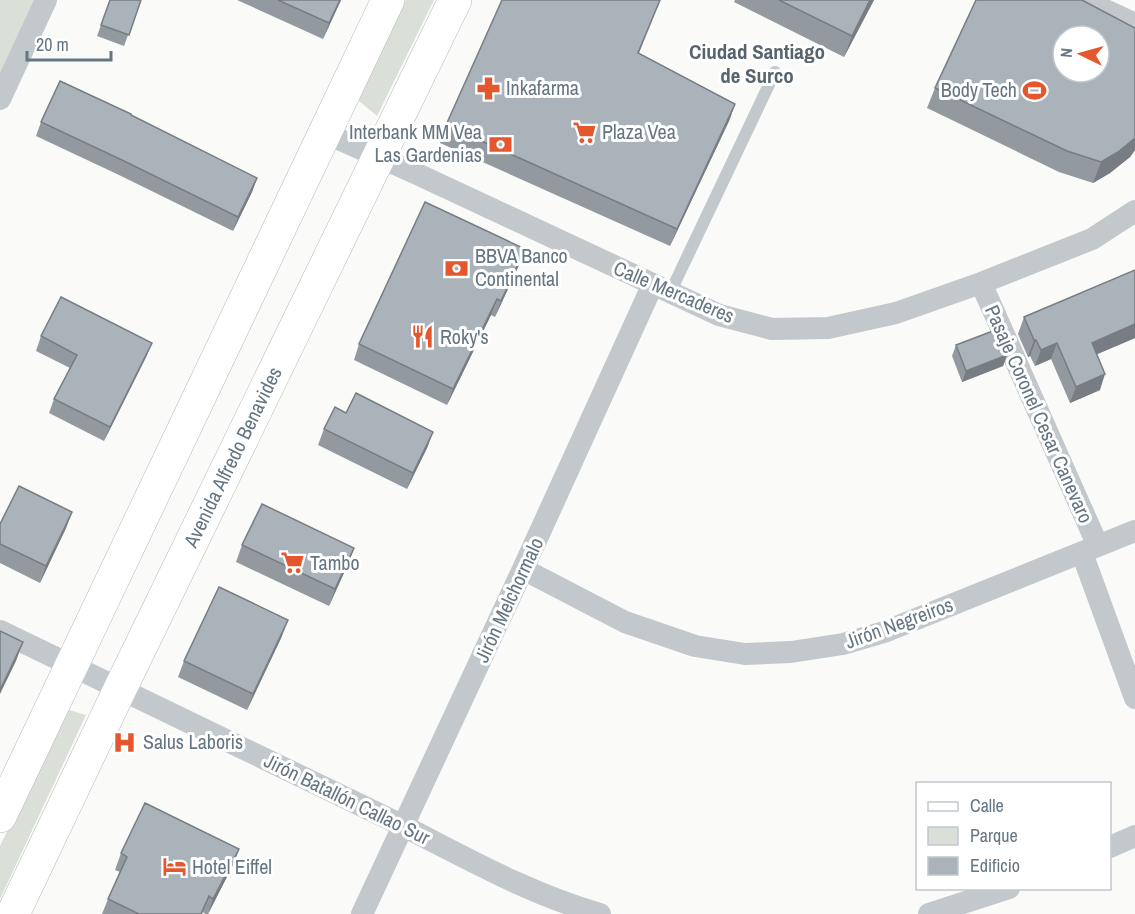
<svg xmlns="http://www.w3.org/2000/svg" width="1135" height="914" font-family="'Archivo Narrow',sans-serif">
<style>
.green{fill:#dadfd7}
.lines{fill:none;stroke-linecap:round;stroke-linejoin:round}
.primary-casing{stroke:#b5babe;stroke-width:34}
.lane{stroke:#c3c8cc;stroke-width:12}
.street{stroke:#c3c8cc;stroke-width:22}
.primary{stroke:#fff;stroke-width:33}
.wall{fill:#929a9f}
.shaded-wall{fill:#777d82}
.building{fill:#aab3b9;stroke:#777d82;stroke-width:1.5;fill-rule:evenodd}
.labels{text-anchor:middle;stroke-width:6;stroke-linejoin:round;paint-order:stroke}
.poi-label{font-size:20px;fill:#657683;stroke:#fff;text-anchor:start}
.street-label{font-size:20px;fill:#657683;stroke:#fff}
.neighbourhood-label{font-size:21px;font-weight:bold;fill:#57646e;stroke:#fff}
</style>
<rect width="100%" height="100%" fill="#fafaf8"/>
<path class="green" d="M0,0H39L0,81Z
M406,0H434L377,116L358,100Z
M66,709L86,715L0,899V846Z"/>
<g class="lines">
<defs>
<g id="primary">
<path d="M0,816L388,0"/>
<path id="s1" d="M13,914L120,689L455,0"/>
</g>
</defs>
<use href="#primary" class="primary-casing"/>
<path class="lane" d="M670,293L775,72"/>
<path class="street" d="M1084,0L1135,24
M0,99L46,0
M325,133L415,173L719,315L772,329L828,328L896,313L981,283L1092,239L1135,211
M981,283L1098,546
M1082,553L1135,698
M523,569L625,622L695,646L745,654L791,652L843,644L884,632L1135,531
M0,631C127,692 254,754 381,815C453,850 522,892 600,914
M1110,847L1135,836
M362,914L523,569L653,284
M929,914L1009,888"/>
<use href="#primary" class="primary"/>
</g>
<path class="wall" d="M110,0H141L124,46L97,36Z
M237,0H341L323,39Z
M660,0L639,53L735,104L729,121L670,246L440,143L446,125Z
M735,0H874L844,57L734,2Z
M1135,28V150L1130,157L1110,173L1093,183L1059,172L927,108L935,88Z
M131,115L257,178L252,192L233,231L119,175L36,136L41,122Z
M525,249L519,265L495,317L491,315L447,405L354,360L359,344Z
M1135,270V338L1097,354L1100,390L1070,403L1051,359L1035,366L1030,356L1028,357L1018,334L1024,317Z
M995,334L1007,355L1003,366L962,382L952,356L956,345Z
M41,336L152,343L146,357L104,441L49,413L54,399L70,368L36,351Z
M346,413L433,432L427,448L407,489L318,445L324,429Z
M72,512L66,528L40,583L0,563V524Z
M242,545L354,548L348,564L329,606L236,562Z
M282,636L247,710L178,677L184,661Z
M239,849L233,865L208,914H205L203,912L202,914H102L108,899L120,872L115,870L121,853Z"/>
<path class="shaded-wall" d="M340,0H341L323,39L329,23Z
M870,0H874L844,57L852,36Z
M735,104L729,121L670,246L677,229Z
M1135,138V150L1130,157L1110,173L1093,183L1101,162Z
M257,178L252,192L233,231L238,217Z
M525,249L519,265L495,317L501,301Z
M497,299L491,315L447,405L453,389Z
M1135,324V338L1086,359L1092,343Z
M1034,340H1036L1030,356L1028,357Z
M152,343L146,357L104,441L110,427Z
M1057,343L1051,359L1035,366L1041,350Z
M1007,355L1003,366L962,382L966,371Z
M1105,374L1100,390L1070,403L1076,387Z
M433,432L427,448L407,489L413,473Z
M72,512L66,528L40,583L46,566Z
M354,548L348,564L329,606L335,589Z
M288,620L282,636L247,710L253,694Z
M23,642L16,661L0,694V690Z
M239,849L233,865L208,914L213,899Z"/>
<path class="building" d="M110,0H141L129,35L101,25Z
M278,0H340L329,23Z
M502,0H660L638,53L735,104L677,229L446,125Z
M779,0H870L852,36Z
M976,0H1082L1135,28V138L1118,152L1101,162L1067,151L935,88ZM1063,36H1099V72H1063Z
M60,81L131,114V115L257,178L238,217L124,161L41,122Z
M425,202L525,249L501,301L497,299L453,389L359,344Z
M1135,270V324L1092,343L1105,374L1076,387L1057,343L1041,350L1036,340H1034L1024,317Z
M61,297L152,343L110,427L54,399L77,355L41,336Z
M993,331L995,334L998,333L1007,355L966,371L956,345Z
M356,393L433,432L413,473L324,429L335,407L346,413Z
M19,486L72,512L46,566L0,544V524Z
M262,504L354,548L335,589L242,545Z
M219,587L288,620L253,694L184,661Z
M0,631L23,642L0,690Z
M145,803L239,849L213,899L209,896L201,914H139L108,899L127,857L121,853Z"/>
<defs>
<symbol id="pharmacy-bare" viewBox="-9 -9 18 18"><path d="M-2-6h4v4h4v4h-4v4h-4v-4h-4v-4h4Z" fill="#e4572e" stroke="#fff" stroke-width="2.5" paint-order="stroke"/></symbol>
<symbol id="stadium-bare" viewBox="-9 -9 18 18"><path d="M0-5a6.5 5 0 1 0 0 10a6.5 5 0 1 0 0-10ZM-3.5-1.8h7v3.6h-7Z" fill="#e4572e" stroke="#fff" stroke-width="2.5" paint-order="stroke"/></symbol>
<symbol id="supermarket-bare" viewBox="-9 -9 18 18"><path d="M-6-5.5h2.5l.6 2H6L4.5 2H-2.5L-4.4-4H-6ZM-1.5 3.2a1.3 1.3 0 1 0 .1 0ZM3 3.2a1.3 1.3 0 1 0 .1 0Z" fill="#e4572e" stroke="#fff" stroke-width="2.5" paint-order="stroke"/></symbol>
<symbol id="bank-bare" viewBox="-9 -9 18 18"><path d="M-6-4H6V4H-6ZM0-2.3a2.3 2.3 0 1 0 0 4.6a2.3 2.3 0 1 0 0-4.6Z" fill="#e4572e" stroke="#fff" stroke-width="2.5" paint-order="stroke"/></symbol>
<symbol id="restaurant-bare" viewBox="-9 -9 18 18"><path d="M-5-6h1v4h1v-4h1v4h1v-4h1v5L-1.5 .5V6h-2V.5L-5-1ZM5-6V6H3V1.5H1.5Q1.5-4 5-6Z" fill="#e4572e" stroke="#fff" stroke-width="2.5" paint-order="stroke"/></symbol>
<symbol id="hospital-bare" viewBox="-9 -9 18 18"><path d="M-5-5h3v3.5h4V-5h3V5h-3V1.5h-4V5h-3Z" fill="#e4572e" stroke="#fff" stroke-width="2.5" paint-order="stroke"/></symbol>
<symbol id="hotel-bare" viewBox="-9 -9 18 18"><path d="M-6-4.5h1.5V1H6V5H4.5V3h-9V5H-6ZM-4 0a1.8 1.8 0 1 1 3.6 0ZM.5 0V-2.5h3Q6-2.5 6 0Z" fill="#e4572e" stroke="#fff" stroke-width="2.5" paint-order="stroke"/></symbol>
</defs>
<g fill-rule="evenodd">
<use href="#pharmacy-bare" x="472" y="72" width="33" height="33"/>
<use href="#stadium-bare" x="1018" y="74" width="33" height="33"/>
<use href="#supermarket-bare" x="568" y="116" width="33" height="33"/>
<use href="#bank-bare" x="484" y="128" width="33" height="33"/>
<use href="#bank-bare" x="440" y="252" width="33" height="33"/>
<use href="#restaurant-bare" x="406" y="320" width="33" height="33"/>
<use href="#supermarket-bare" x="276" y="546" width="33" height="33"/>
<use href="#hospital-bare" x="108" y="726" width="33" height="33"/>
<use href="#hotel-bare" x="158" y="850" width="33" height="33"/>
</g>
<g class="labels">
<g class="poi-label">
<text x="506" y="95">Inkafarma</text>
<text x="1017" y="97" text-anchor="end">Body Tech</text>
<text x="482" y="139" text-anchor="end">Interbank MM Vea<tspan x="482" dy="23">Las Gardenias</tspan></text>
<text x="602" y="139">Plaza Vea</text>
<text x="475" y="263">BBVA Banco<tspan x="475" dy="23">Continental</tspan></text>
<text x="440" y="344">Roky's</text>
<text x="310" y="570">Tambo</text>
<text x="143" y="749">Salus Laboris</text>
<text x="192" y="874">Hotel Eiffel</text>
</g>
<g class="street-label">
<text transform="translate(674 292) rotate(23)" y="7">Calle Mercaderes</text>
<text transform="translate(1039 414) rotate(66)" y="7">Pasaje Coronel Cesar Canevaro</text>
<text dy="7" stroke="none"><textPath href="#s1" startOffset="507">Avenida Alfredo Benavides</textPath></text>
<text transform="translate(509 600) rotate(-65)" y="7">Jirón Melchormalo</text>
<text transform="translate(899 623) rotate(-20)" y="7">Jirón Negreiros</text>
<text transform="translate(347 799) rotate(26)" y="7">Jirón Batallón Callao Sur</text>
</g>
<g class="neighbourhood-label">
<text x="757" y="59">Ciudad Santiago<tspan x="757" dy="24">de Surco</tspan></text>
</g>
</g>
<rect x="916" y="782" width="195" height="108" fill="#ffffff" stroke="#c1c8cd" stroke-width="1.5"/>
<rect x="928" y="802" width="30" height="9" fill="#ffffff" stroke="#c1c8cd" stroke-width="1.5"/>
<text x="970" y="812" font-size="18" fill="#657683">Calle</text>
<rect x="928" y="827" width="30" height="18" fill="#dadfd7" stroke="#c1c8cd" stroke-width="1.5"/>
<text x="970" y="842" font-size="18" fill="#657683">Parque</text>
<rect x="928" y="857" width="30" height="18" fill="#aab3b9" stroke="#c1c8cd" stroke-width="1.5"/>
<text x="970" y="872" font-size="18" fill="#657683">Edificio</text>
<g transform="translate(1081 54) rotate(275)"><circle r="28" fill="#ffffff" stroke="#c1c8cd" stroke-width="1.5"/>
<path d="M0-4.5L10 22L0 15L-10 22Z" fill="#e4572e"/>
<text y="-9" font-size="16" font-weight="bold" text-anchor="middle" fill="#657683">N</text>
</g>
<path d="M27 51v9h84v-9" fill="none" stroke="#657683" stroke-width="3"/>
<text x="36" y="51" font-size="18" fill="#657683" stroke="#ffffff" stroke-width="4.5" paint-order="stroke">20 m</text>
</svg>
